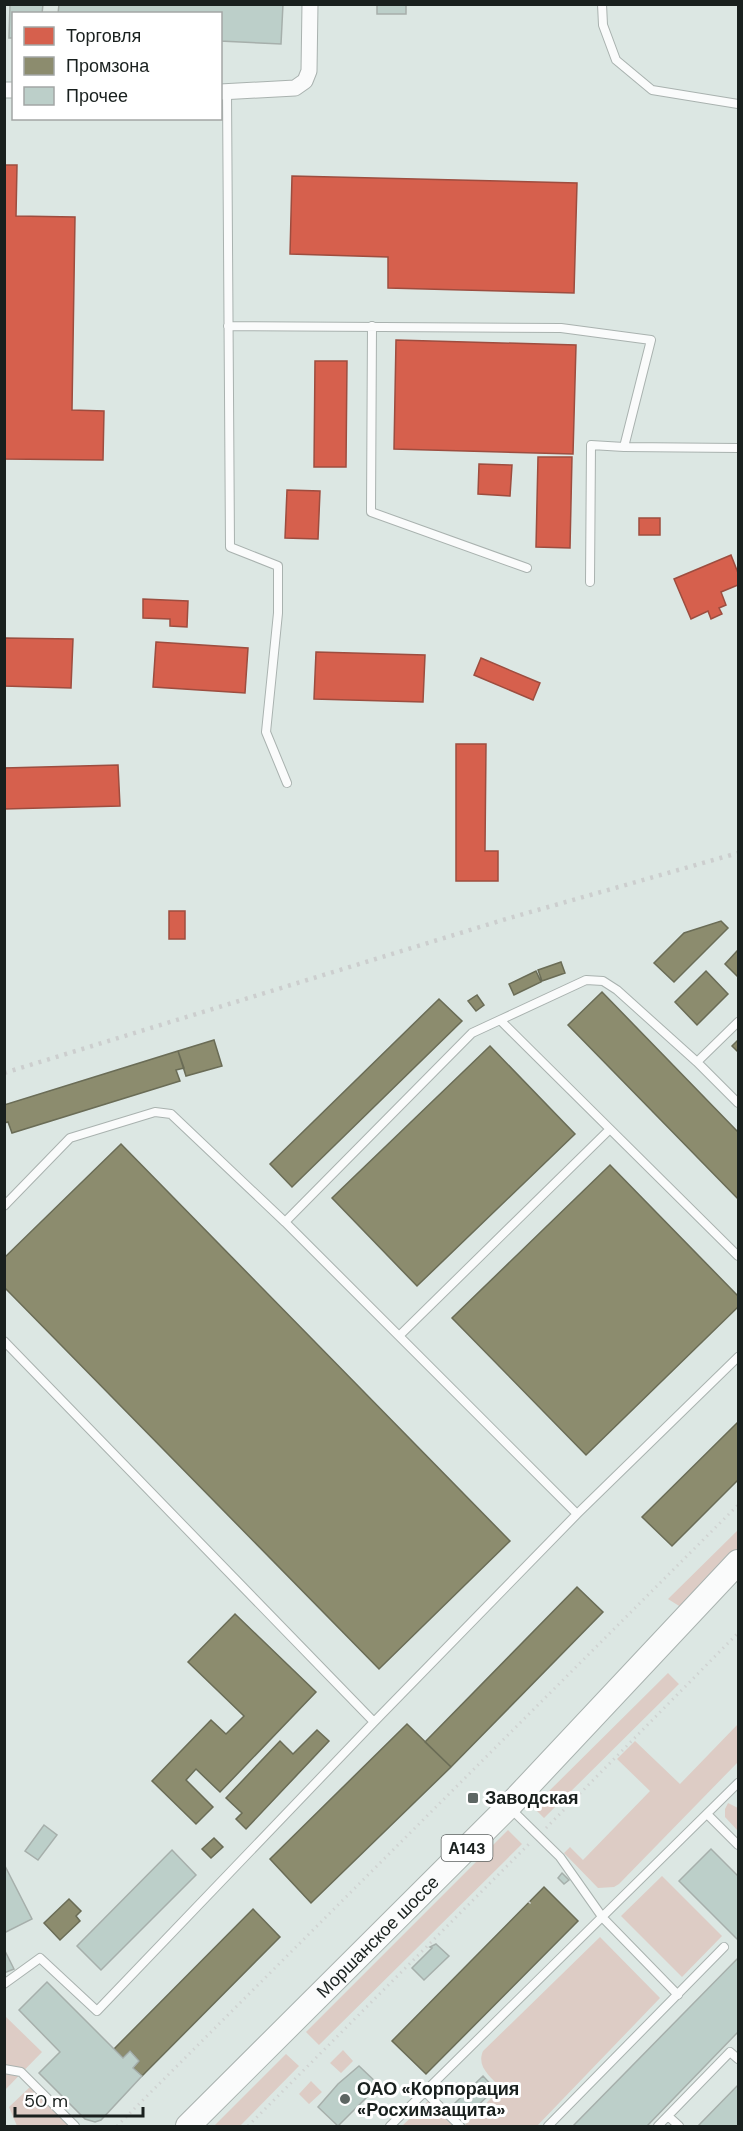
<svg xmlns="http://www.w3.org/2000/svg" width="743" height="2131" font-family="'DM Sans',sans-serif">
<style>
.green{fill:#ddccc5}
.shops{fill:#d6604d;stroke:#9d4d3f;stroke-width:1.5}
.industry{fill:#8c8c6e;stroke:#6a6c56;stroke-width:1.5}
.building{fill:#bccfc9;stroke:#a6afab;stroke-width:1.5}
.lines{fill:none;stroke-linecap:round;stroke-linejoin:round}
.service-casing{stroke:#a9b2af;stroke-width:10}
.minor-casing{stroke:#a9b2af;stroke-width:17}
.primary-casing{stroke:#a9b2af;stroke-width:26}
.path{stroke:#d0d3d2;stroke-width:3;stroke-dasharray:1.5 4.5;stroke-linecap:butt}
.service{stroke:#fafbfb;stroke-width:8}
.minor{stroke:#fafbfb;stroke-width:15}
.primary{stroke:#fafbfb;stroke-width:24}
.rail{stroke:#cccece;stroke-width:4.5;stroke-dasharray:3 6;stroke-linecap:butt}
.poi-dot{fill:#5d6663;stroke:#fff;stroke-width:2}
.labels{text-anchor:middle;stroke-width:6;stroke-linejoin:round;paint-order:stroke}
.shield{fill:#fff;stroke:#5e6362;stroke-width:1.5}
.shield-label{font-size:16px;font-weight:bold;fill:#19201e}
.poi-label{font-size:18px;font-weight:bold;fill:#19201e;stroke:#fff;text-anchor:start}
.street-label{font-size:18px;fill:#19201e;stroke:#fff}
</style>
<rect width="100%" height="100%" fill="#dce7e3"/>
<path class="green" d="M738,1530V1550L712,1576L684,1609L668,1599Z
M668,1673L679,1684L544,1818L533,1807Z
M738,1724V1762L619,1884L614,1887L598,1888L564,1853L570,1847L583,1860L650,1791L617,1759L635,1741L680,1784Z
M728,1803L738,1808V1831L725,1817V1809Z
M508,1830L522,1844L319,2045L306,2032Z
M662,1876L722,1936L682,1977L621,1916Z
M600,1937L660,1998L537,2126H466L465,2125L501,2088C491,2077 476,2067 483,2051Z
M4,2015L42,2052L5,2090H4Z
M343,2050L353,2061L341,2073L330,2063Z
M286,2054L299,2066L240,2126H214Z
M311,2081L322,2092L309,2104L299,2094Z
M30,2087L70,2126H17L9,2107Z
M428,2101L453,2126H402Z"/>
<path class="shops" d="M4,165H17L16,216L75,217L72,410L104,411L103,460L4,459Z
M292,176L577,183L574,293L388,288V257L290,254Z
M396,340L576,345L573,454L394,449Z
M315,361H347L346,467H314Z
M538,457H572L570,548L536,547Z
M479,464L512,465L510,496L478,494Z
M287,490L320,491L318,539L285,538Z
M639,518H660V535H639Z
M731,555L738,573V585L721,592L726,605L719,608L722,614L711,619L708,611L691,619L674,579Z
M143,599L188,601L187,627L170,626V619L143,618Z
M4,638L73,639L71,688L4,686Z
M156,642L248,648L245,693L153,687Z
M316,652L425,655L423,702L314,699Z
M481,658L540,683L533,700L474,675Z
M456,744H486L485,851H498V881H456Z
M118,765L120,806L4,809V768Z
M169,911H185V939H169Z"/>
<path class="industry" d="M721,921L728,928L674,982L654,963L684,933Z
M738,950V977L725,964Z
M561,962L565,973L542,981L538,970Z
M536,971L541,982L514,995L509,984Z
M706,971L728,994L697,1025L675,1002Z
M602,992L738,1132V1199L568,1025Z
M477,995L484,1005L476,1011L468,1001Z
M439,999L462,1021L292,1187L270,1164Z
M214,1040L222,1066L186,1076L178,1051Z
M738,1040V1052L732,1046Z
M490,1046L575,1134L417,1286L332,1198Z
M178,1051L184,1068L176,1070L180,1081L12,1133L8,1122L4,1123V1105Z
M121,1144L510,1541L379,1669L4,1287V1258Z
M610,1165L738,1296V1307L586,1455L452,1318Z
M738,1422V1480L672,1546L642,1517Z
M577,1587L603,1612L451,1767L425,1742Z
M235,1614L316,1692L220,1792L196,1769L186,1780L213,1807L196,1824L152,1781L211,1720L226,1734L244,1716L188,1662Z
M407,1724L451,1767L311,1903L270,1859Z
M317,1730L329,1741L246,1829L236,1819L242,1813L226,1798L280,1741L293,1754Z
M214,1838L223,1847L211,1858L202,1849Z
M544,1887L578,1921L426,2074L392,2041Z
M69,1899L81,1911L76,1916L80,1921L60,1940L44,1923Z
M253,1909L280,1937L142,2076L133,2068L139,2061L130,2051L123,2058L114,2049Z"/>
<path class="building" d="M10,4H43L42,14H14V38H9Z
M59,4H283L281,44L220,41V14H58Z
M377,4H406V14H377Z
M44,1825L57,1835L38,1860L25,1851Z
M711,1849L738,1876V1940L679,1881Z
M172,1850L196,1875L101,1970L77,1946Z
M4,1864L32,1919L4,1933Z
M562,1873L569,1880L564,1884L558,1878Z
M436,1944L449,1956L424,1980L412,1968L432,1948L430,1947Z
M4,1949L14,1969L4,1973Z
M738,1958V2032L647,2126H573Z
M47,1982L123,2058L130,2051L139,2061L133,2068L142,2076L101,2120L95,2122L85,2119L39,2073L60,2052L19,2010Z
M359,2066L379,2085L338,2126L318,2107L338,2084Z
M483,2076L495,2089L467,2116L455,2103Z
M738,2085V2126H698Z"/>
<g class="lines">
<defs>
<path id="service" d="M602,4L603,25L616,60L652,90L738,104
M227,92L230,547L278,566V613L266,732L287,783
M228,326L561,328L651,340L624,447L738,448
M372,326L371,512L527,568
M590,582L591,445L624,447
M500,1020L586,980L603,981L617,990L697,1062
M738,1022L697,1062L738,1103
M4,1206L70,1138L155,1112L171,1114L285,1222
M399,1336L609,1130
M4,1341L374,1722
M577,1514L285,1222L472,1033L500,1020L738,1256
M511,1809L560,1857L603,1918L678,1995
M707,1814L738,1845
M4,1984L40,1958L97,2011L374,1722L577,1514L738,1357
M4,2069L21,2072L75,2126
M425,2092L460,2126
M668,2116L679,2126
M390,2126L738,1783
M548,2126L724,1947
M658,2126L730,2052L738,2059"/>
<path id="minor" d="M4,90H14
M220,92L295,88L305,81L309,71L310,4"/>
<g id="primary">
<path id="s1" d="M188,2126L509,1806L738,1562"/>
</g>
</defs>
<use href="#service" class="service-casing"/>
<use href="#minor" class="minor-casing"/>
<use href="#primary" class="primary-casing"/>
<path class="path" d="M546,1828L738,1633
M529,1903L533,1899
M117,2126L738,1505
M248,2126L530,1843"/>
<use href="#service" class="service"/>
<use href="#minor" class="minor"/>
<use href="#primary" class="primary"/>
<path class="rail" d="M4,1073L506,919L738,853"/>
</g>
<g class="poi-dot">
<rect x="467" y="1792" width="12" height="12" rx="3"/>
<circle cx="345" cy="2099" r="6"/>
</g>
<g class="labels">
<rect class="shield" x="441.5" y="1835" width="51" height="26" rx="4.5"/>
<g class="shield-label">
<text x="467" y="1854">А143</text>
</g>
<g class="poi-label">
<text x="485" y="1804">Заводская</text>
<text x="357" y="2095">ОАО «Корпорация<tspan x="357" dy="21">«Росхимзащита»</tspan></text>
</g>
<g class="street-label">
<text dy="6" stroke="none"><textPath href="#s1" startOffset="268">Моршанское шоссе</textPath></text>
</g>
</g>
<rect width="743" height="2131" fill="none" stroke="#19201e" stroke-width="12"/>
<rect x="12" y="12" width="210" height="108" fill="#ffffff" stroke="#a3a6a5" stroke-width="1.5"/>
<rect x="24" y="27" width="30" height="18" fill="#d6604d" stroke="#a3a6a5" stroke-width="1.5"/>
<text x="66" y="42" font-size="18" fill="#19201e">Торговля</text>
<rect x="24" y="57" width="30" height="18" fill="#8c8c6e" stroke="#a3a6a5" stroke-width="1.5"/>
<text x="66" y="72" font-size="18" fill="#19201e">Промзона</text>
<rect x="24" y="87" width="30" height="18" fill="#bccfc9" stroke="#a3a6a5" stroke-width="1.5"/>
<text x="66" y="102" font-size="18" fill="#19201e">Прочее</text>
<path d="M15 2107v9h128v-9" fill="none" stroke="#19201e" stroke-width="3"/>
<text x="24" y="2107" font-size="18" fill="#19201e" stroke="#ffffff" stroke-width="4.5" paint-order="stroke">50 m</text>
</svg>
